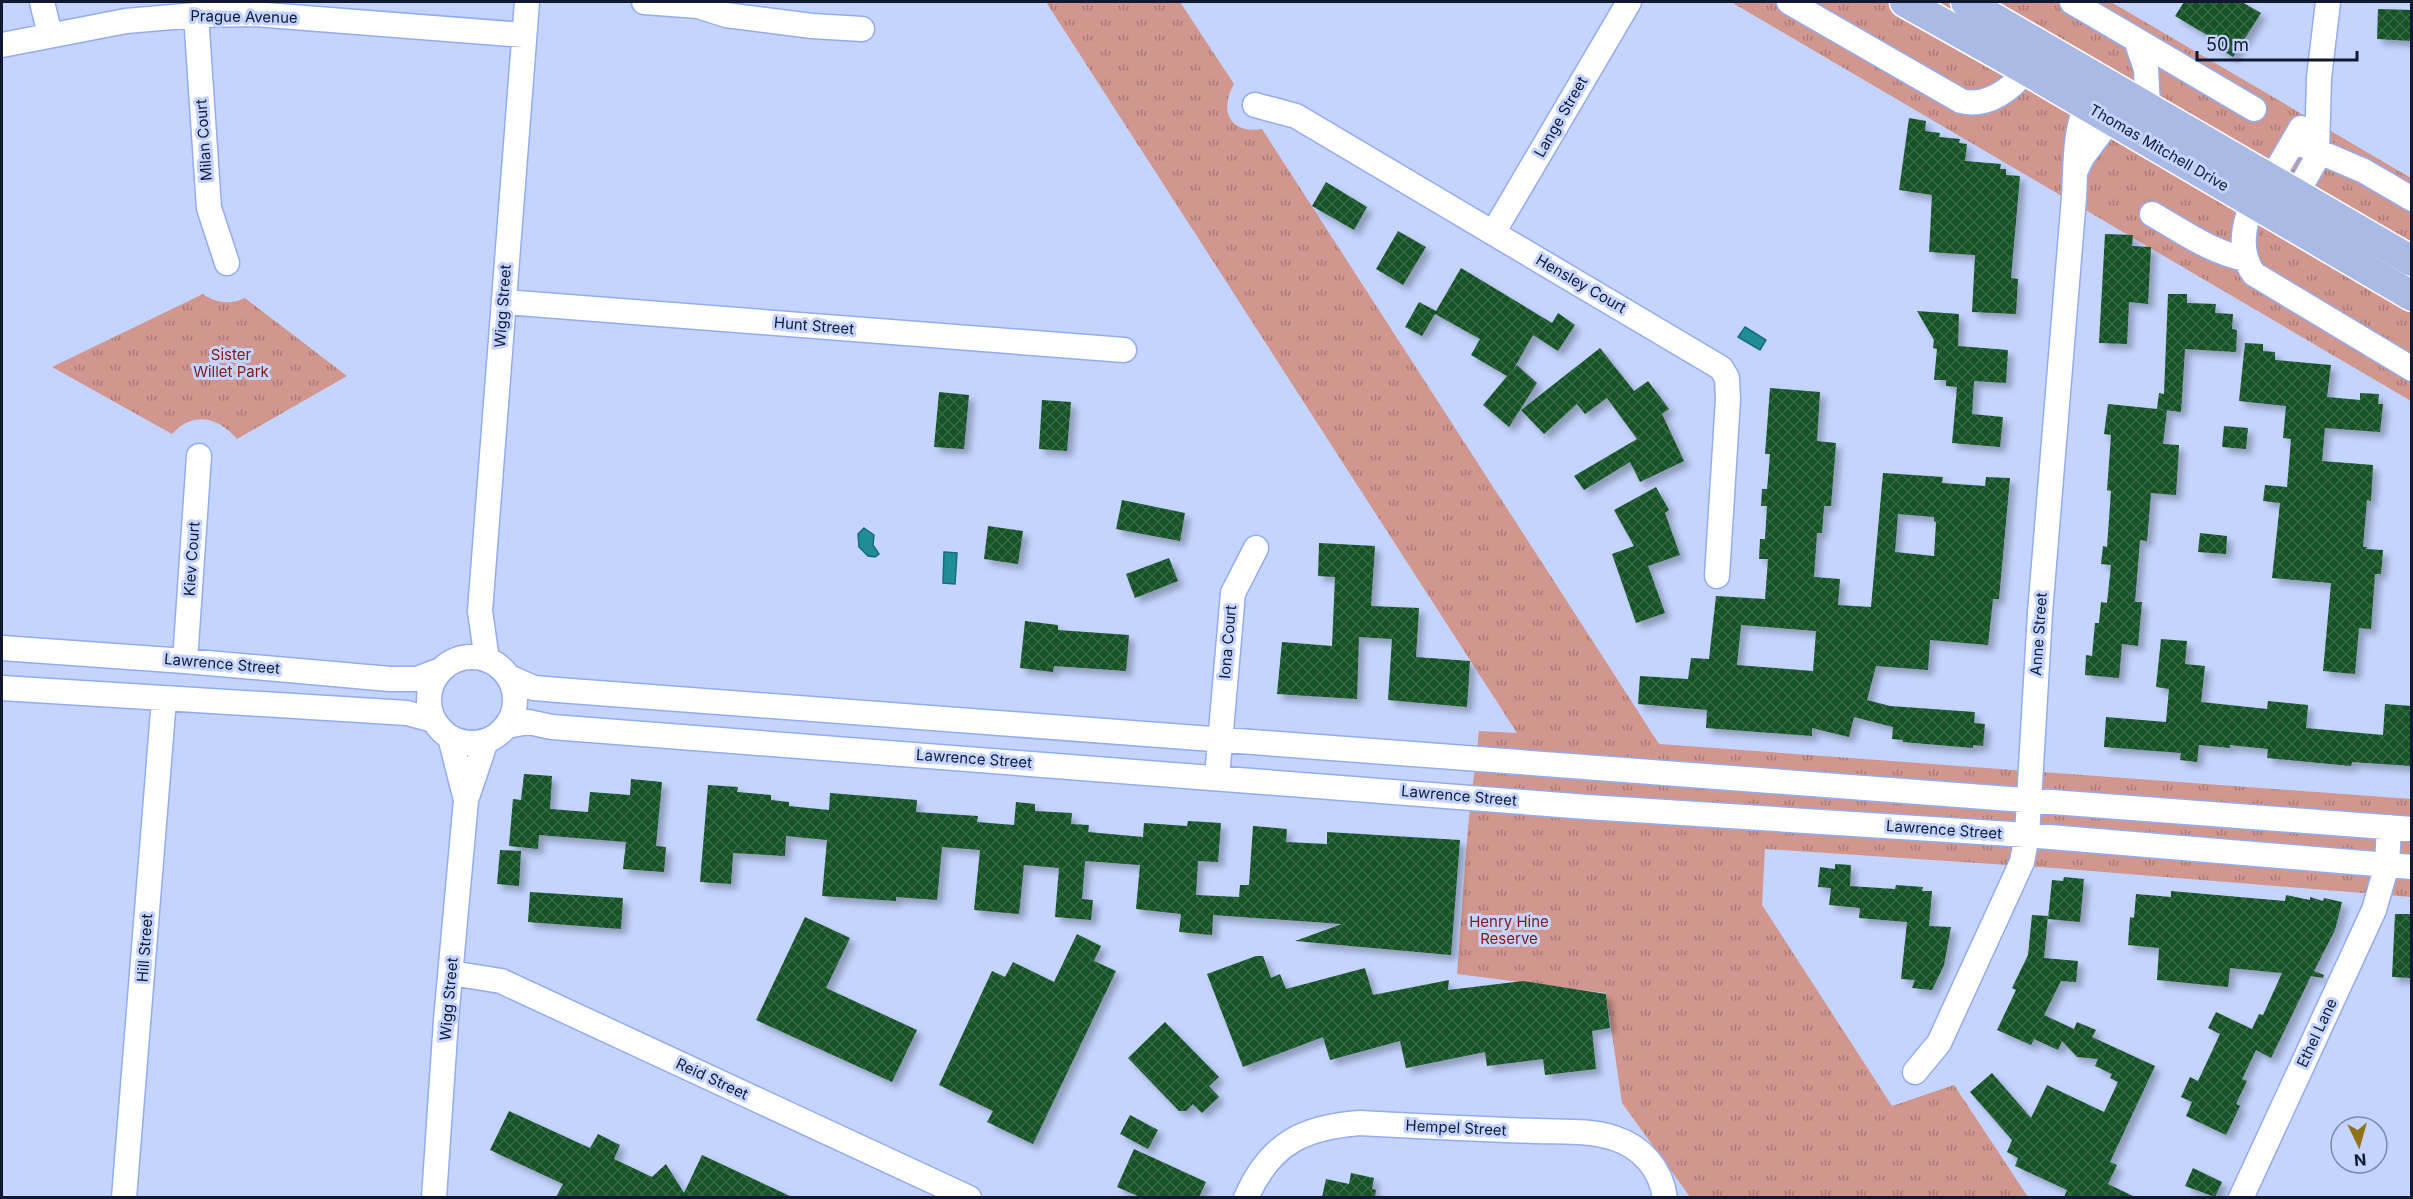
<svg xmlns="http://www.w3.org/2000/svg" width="2413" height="1199" font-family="Inter,sans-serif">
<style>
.grass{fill:url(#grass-tufts)}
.water{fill:#1f8c9a;stroke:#1b6a7b;stroke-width:1.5}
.building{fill:url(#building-cross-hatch);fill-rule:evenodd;filter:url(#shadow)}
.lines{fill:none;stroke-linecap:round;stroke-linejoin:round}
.minor-casing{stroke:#93acf0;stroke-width:27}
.major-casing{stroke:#fff;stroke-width:33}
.minor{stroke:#fff;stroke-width:24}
.major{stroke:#aabae6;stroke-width:30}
.labels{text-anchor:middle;stroke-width:6;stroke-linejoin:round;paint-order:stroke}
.street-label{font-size:15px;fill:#111932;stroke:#c4d4fe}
.park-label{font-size:15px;fill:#871712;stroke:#c4d4fe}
</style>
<defs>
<pattern id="grass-tufts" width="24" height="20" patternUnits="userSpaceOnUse" patternTransform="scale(1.5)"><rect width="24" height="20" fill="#d1968d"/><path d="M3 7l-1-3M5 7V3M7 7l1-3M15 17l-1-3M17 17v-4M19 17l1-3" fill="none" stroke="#a87a74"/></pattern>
<pattern id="building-cross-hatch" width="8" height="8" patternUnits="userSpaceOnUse" patternTransform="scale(1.5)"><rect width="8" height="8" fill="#175226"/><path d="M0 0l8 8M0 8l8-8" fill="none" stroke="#376745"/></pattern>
<filter id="shadow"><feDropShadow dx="5.5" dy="5.5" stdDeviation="3" flood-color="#0004"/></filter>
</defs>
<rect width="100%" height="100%" fill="#c4d4fe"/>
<path class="grass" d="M1046,2H1180L1234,84C1219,110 1229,134 1262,129L1659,744L2411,799V897L2054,868L1765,849L1762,905L1892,1106L1954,1085L2028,1197H1690L1622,1103L1606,993L1457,974L1468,827L1479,731L1517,733Z
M1731,2H2111L2411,178V401Z
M203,294C215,303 231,305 245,298L347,376L237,439C219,418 194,410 172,434L52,367Z"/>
<path class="water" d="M1745,327L1766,340L1760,350L1738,337Z
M864,528L874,535L873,545L879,554L875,557L868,556L859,547L858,534Z
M944,552L957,553L955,584L943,583Z"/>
<path class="building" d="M2184,2H2242L2261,13L2233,57L2210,42L2212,38L2175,16Z
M2378,9L2412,10V41L2377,39Z
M1909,118L1926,121L1925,131L1940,133L1939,137L1960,139L1959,143L1967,144L1965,161L2001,164L2000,169H2006V175L2020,176L2011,278L2018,279L2016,314L1972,312L1975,255L1929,252L1932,195L1899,190Z
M1326,182L1367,207L1354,230L1312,206Z
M1398,231L1426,247L1403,285L1376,269Z
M2105,234L2133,235L2132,246L2151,247L2148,304L2129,302L2127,344L2099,343Z
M1461,268L1552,323L1558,313L1575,325L1558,351L1533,335L1513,370L1517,365L1537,383L1509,427L1483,405L1507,376L1471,355L1480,339L1435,314L1422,336L1405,327L1419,302L1436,311Z
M2168,294H2187V303L2216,304L2215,313L2233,314L2232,329L2237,330L2236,352L2185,349L2181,412L2157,409L2159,393L2164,394Z
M1917,311L1959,314L1958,346L2008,350L2006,383L1974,381L1972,414L2003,417L2000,447L1952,443L1957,387L1946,386V380H1934L1937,349L1933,348L1934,340Z
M2245,343L2263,344V351L2275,352V360L2331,365L2327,397L2360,400V393L2379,394L2378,404H2383L2380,432L2325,428L2322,461L2373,465L2371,501L2367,500L2363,547H2367L2366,549L2383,550L2381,574H2375L2371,629L2359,628L2355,674L2323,671L2331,583L2272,578L2280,503L2263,501L2265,485L2287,487L2291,439L2283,438L2286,406L2239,401Z
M1600,348L1634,391L1648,381L1669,409L1662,414L1684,461L1640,482L1630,462L1584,490L1574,476L1637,439L1607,398L1585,414L1577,404L1544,434L1521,410Z
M1770,388L1820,392L1817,441L1836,443L1831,506H1824L1822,533H1817L1814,577L1840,579L1838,605L1871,607L1883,473L1943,477L1942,483L1985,486L1986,477L2010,478L1999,599H1993L1988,645L1930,640L1928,670L1876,666L1867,700L1890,706L1975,712L1974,723L1985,724L1983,746L1973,745V748L1903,742V740L1892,739L1893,727L1854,717L1849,737L1812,728V736L1706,728L1707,710L1638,704L1640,676L1688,679L1691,658L1709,659L1716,596L1765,599L1768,559H1759L1760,539H1765L1767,506H1761L1762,489H1767L1770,454H1765ZM1898,514L1934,517V521L1936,522L1934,556L1895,552ZM1741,625L1816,631L1813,671L1737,665Z
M939,392L969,395L964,449L934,447Z
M1042,400L1071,402L1067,451L1039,449Z
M2108,404L2167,410L2163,444L2179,445L2176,495L2151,493L2147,541L2140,540L2135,602H2142L2138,646L2122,644L2119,678L2085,675L2086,655L2092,656L2095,623H2099L2101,602L2107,603L2111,565L2101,564L2103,546L2107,547L2111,491L2107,490L2111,435L2104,434Z
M2224,426L2248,428L2246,449L2222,447Z
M1656,487L1669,510L1665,513L1680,555L1648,566L1665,613L1636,623L1612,554L1634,546L1614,510Z
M1122,500L1185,513L1180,541L1116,529Z
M988,526L1023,531L1018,564L984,559Z
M2200,533L2227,536L2226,554L2198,552Z
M1319,543L1375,546L1371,606L1419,608L1416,657L1470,661L1467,707L1388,700L1392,639L1359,637L1357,699L1277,694L1282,642L1332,646L1335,577L1318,576Z
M1169,558L1178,581L1135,598L1126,574Z
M1025,621L1058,625V630L1129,635L1126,671L1054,666L1053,672L1020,668Z
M2161,639L2187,641L2185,664L2205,666L2201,702L2267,709L2268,701L2308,705L2306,728L2383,735L2385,704L2412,706V766L2352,762L2351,766L2267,758L2268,749L2230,745V748L2199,745L2197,762L2180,760L2181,753L2104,747L2106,717L2166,722L2169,689L2156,687Z
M524,774L552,776L550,809L588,812L590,792L630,795L631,779L662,782L656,846L666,847L664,872L623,869L626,842L539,835L538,849L509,846L513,799L521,800Z
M708,785L738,787L737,792L771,795V800L789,802V806L829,810L830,793L917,800L916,812L978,816L977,822L1014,825L1016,802L1035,804V811L1072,813L1071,824L1089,825L1088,832L1143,837L1144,823L1187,826L1188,821L1221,823L1218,862L1198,861L1196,895L1239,897L1240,885H1249L1253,826L1287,829L1286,842L1327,844V832L1460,840L1451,955L1295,941L1342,924L1213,915L1212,935L1179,932L1181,914L1136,909L1140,865L1085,861L1082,899L1093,900L1091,920L1055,917L1059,868L1024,865L1019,914L974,910L980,850L942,847L937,900L896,897V901L822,896L827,840L786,836L785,856L733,853L731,884L700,882Z
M500,850L521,851L519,886L497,884Z
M1835,864L1851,865L1850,886L1895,889L1896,885L1923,887L1922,891H1932L1929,926L1951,927L1944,965L1932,990L1912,988L1915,980L1901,979L1907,922L1859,918L1860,908L1829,905L1831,888L1818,887L1820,867L1835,869Z
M2064,877L2084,879L2080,922L2048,919L2052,880L2063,881Z
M2171,891L2285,901L2286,895L2310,900V897L2323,901L2324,898L2342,902L2335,930L2314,971L2324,975L2323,978L2311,976L2271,1058L2256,1050L2242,1079L2247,1081L2236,1104L2240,1106L2226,1135L2186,1116L2192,1102L2181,1097L2190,1077L2198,1081L2220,1034L2208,1028L2216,1012L2252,1029L2259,1014L2263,1015L2282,973L2230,968L2228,987L2157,980L2159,948L2128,945L2130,917L2134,918L2136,894L2171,897Z
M530,892L623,898L621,929L528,922Z
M2395,914H2412V978L2392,977Z
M2032,915L2048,916L2044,958L2078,961L2076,982L2061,981L2044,1015L2074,1029L2077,1022L2096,1030L2092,1037L2155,1066L2110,1162L2117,1165L2108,1184L2135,1197H2064L2067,1190L2015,1166L2018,1158L2007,1152L2012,1140L1970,1092L1992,1073L2031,1118L2047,1085L2104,1112L2118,1082L2110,1078L2112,1074L2095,1066L2098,1059L2077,1057L2062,1041L2058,1050L2034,1039L2031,1045L1997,1030L2016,990L2012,988L2028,955Z
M805,917L850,938L826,988L917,1030L892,1082L756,1020Z
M1077,934L1101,946L1094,961L1116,971L1033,1144L987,1122L993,1111L939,1085L992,971L1005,977L1013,962L1054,982Z
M1256,956H1263L1271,978L1280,974L1286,989L1365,968L1373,995L1449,980L1448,990L1523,981L1606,994L1610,1028L1592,1031L1596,1069L1545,1075L1543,1059L1487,1066L1485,1052L1406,1068L1400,1041L1330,1060L1323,1037L1243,1067L1207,974Z
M1165,1022L1219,1077L1209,1086L1219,1097L1202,1113L1193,1104L1186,1111H1179L1128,1058Z
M509,1111L590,1148L598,1134L620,1145L614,1159L652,1177L666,1164L684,1193L702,1155L792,1197H556L563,1184L490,1150Z
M1130,1115L1158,1130L1148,1149L1120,1134Z
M1134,1149L1206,1182L1199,1197H1140L1117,1187Z
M2193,1168L2222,1182L2215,1197L2185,1186Z
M1351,1173L1374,1178L1372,1189L1376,1190L1375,1197H1322L1326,1179L1349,1184Z"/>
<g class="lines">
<defs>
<path id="minor" d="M42,2L50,35
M644,2L698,6L726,15L812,26L862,29
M1789,2L1961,101C1987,108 2012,89 2026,70
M2072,2L2254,109
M196,15L209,208L227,263
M2136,40L2146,69L2148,106
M2,45L126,21L196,15L253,14L524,35
M1255,105L1296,116L1721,368L1727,378L1728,399L1717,576
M2294,141L2364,171L2412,199
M2076,170L2083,156L2110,120
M2272,178L2301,128
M2297,193L2314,163L2317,152L2319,78L2328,2
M2253,203C2243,225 2238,253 2254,274L2412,369
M2152,214C2182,231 2212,253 2246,259
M1493,233L1629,2
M504,302L1124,350
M2,648L185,661L390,679H417L441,670
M429 700a43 43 0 1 1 86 0a43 43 0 1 1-86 0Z
M487,660L480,611L527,2
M185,661L199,456
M509,677L534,688L558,690L2412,829
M2,688L407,713L433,720
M507,726L528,722L552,727L1587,807L2027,835L2412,867
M450,737L466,800
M1217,777L1233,593L1256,548
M451,973L501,981L969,1198
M1915,1072L1939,1043L2022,862L2027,835L2040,613L2074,197C2076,165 2074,136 2086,106
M124,1198L164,699
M434,1198L446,1020L466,800L486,741
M1246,1198C1270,1143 1304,1127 1360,1123C1419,1126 1477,1129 1536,1131C1561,1132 1591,1130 1614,1138C1642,1147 1661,1169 1665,1198
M2241,1198L2374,910L2387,865L2389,827"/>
<path id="major" d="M1905,2L2026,70L2412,296
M1966,2L2412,261"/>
</defs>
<use href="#minor" class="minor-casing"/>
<use href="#major" class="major-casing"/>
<use href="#minor" class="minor"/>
<use href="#major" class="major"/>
</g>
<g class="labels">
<g class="street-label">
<text transform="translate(244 17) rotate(1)" y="5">Prague Avenue</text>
<text transform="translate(1561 117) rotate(-60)" y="5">Lange Street</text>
<text transform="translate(204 140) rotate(-94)" y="5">Milan Court</text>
<text transform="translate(2159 148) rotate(30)" y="5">Thomas Mitchell Drive</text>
<text transform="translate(1581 284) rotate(30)" y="5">Hensley Court</text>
<text transform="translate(503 306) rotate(-86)" y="5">Wigg Street</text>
<text transform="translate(814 326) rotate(5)" y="5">Hunt Street</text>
<text transform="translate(192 559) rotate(-86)" y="5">Kiev Court</text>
<text transform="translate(2039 634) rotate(-86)" y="5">Anne Street</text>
<text transform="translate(1228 642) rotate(-85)" y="5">Iona Court</text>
<text transform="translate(222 664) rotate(5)" y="5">Lawrence Street</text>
<text transform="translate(974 759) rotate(4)" y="5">Lawrence Street</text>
<text transform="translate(1459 796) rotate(5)" y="5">Lawrence Street</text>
<text transform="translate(1944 830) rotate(4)" y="5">Lawrence Street</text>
<text transform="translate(145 948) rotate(-86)" y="5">Hill Street</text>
<text transform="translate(449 999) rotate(-85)" y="5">Wigg Street</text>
<text transform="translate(2317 1033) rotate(-65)" y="5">Ethel Lane</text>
<text transform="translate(712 1079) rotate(25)" y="5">Reid Street</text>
<text transform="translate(1456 1128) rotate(3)" y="5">Hempel Street</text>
</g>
<g class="park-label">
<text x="231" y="360">Sister<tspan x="231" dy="17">Willet Park</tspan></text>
<text x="1509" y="927">Henry Hine<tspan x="1509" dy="17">Reserve</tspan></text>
</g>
</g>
<rect width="2413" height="1199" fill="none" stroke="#111932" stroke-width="6"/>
<g transform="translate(2359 1145) rotate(175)"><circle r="28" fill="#c4d4fe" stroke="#7c89ac" stroke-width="1.5"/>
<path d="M0-4.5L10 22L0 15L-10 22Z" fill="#917218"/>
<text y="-9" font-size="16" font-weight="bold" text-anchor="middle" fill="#111932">N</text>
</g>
<path d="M2197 51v9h160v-9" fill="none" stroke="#111932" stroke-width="3"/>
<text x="2206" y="51" font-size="18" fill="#111932" stroke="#c4d4fe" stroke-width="4.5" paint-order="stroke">50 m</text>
</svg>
